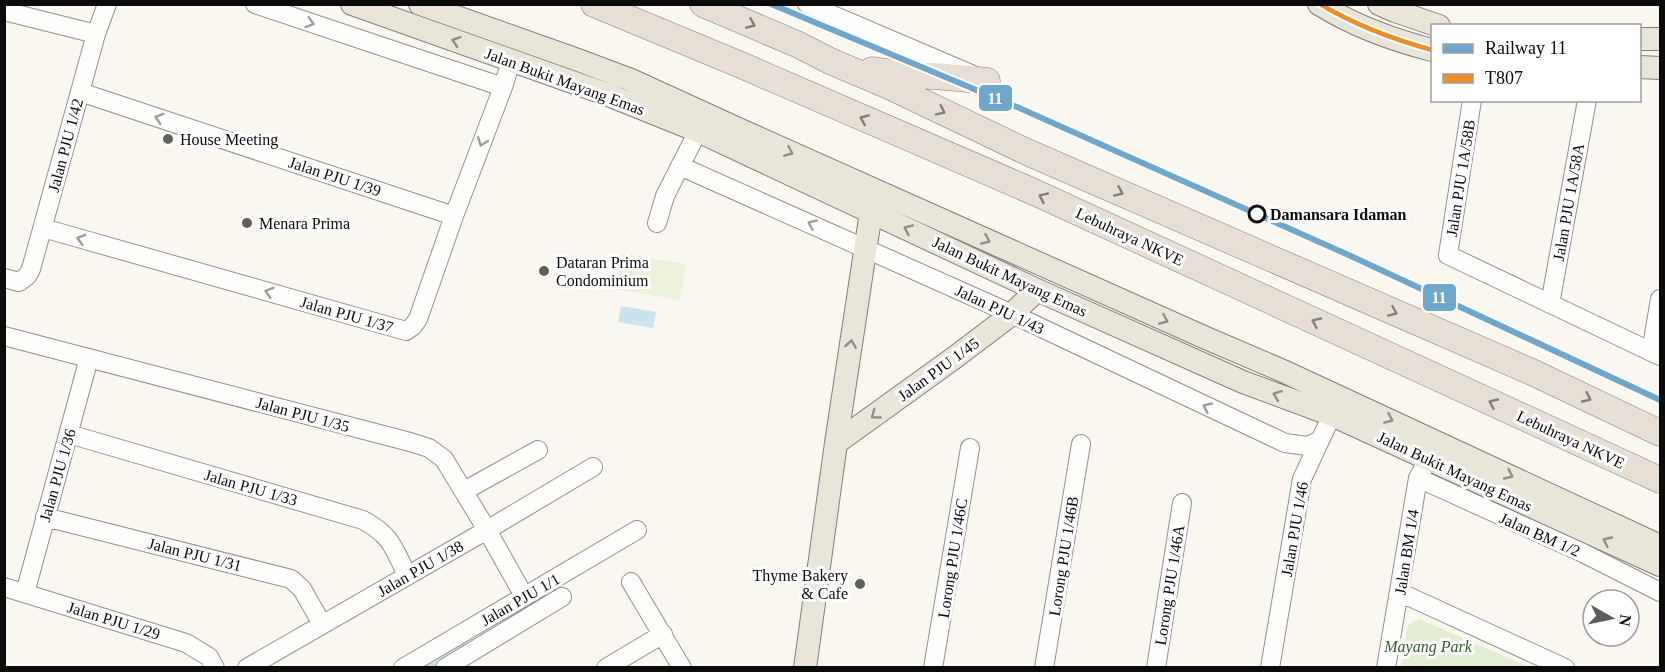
<svg xmlns="http://www.w3.org/2000/svg" width="1665" height="672" font-family="'Times New Roman',serif">
<style>
.green{fill:#e2edd1}
.pitch{fill:#ecf2da}
.water{fill:#c9e3f0}
.lines{fill:none;stroke-linecap:round;stroke-linejoin:round}
.stream{stroke:#c9e3f0;stroke-width:4}
.minor-casing{stroke:#92918e;stroke-width:20}
.major-casing{stroke:#7f7f7b;stroke-width:24}
.highway-casing{stroke:#7f7f7b;stroke-width:27}
.minor{stroke:#fefefd;stroke-width:18}
.major{stroke:#eae5d9;stroke-width:22}
.highway{stroke:#e7ded5;stroke-width:26}
.bus-1-casing{stroke:#fff;stroke-width:9}
.bus-1{stroke:#ee8d25;stroke-width:4.5}
.rail-1-casing{stroke:#fff;stroke-width:10}
.rail-1{stroke:#6ea7ca;stroke-width:6}
.oneway{stroke:#9d9d9c}
.oneway2{stroke:#847f7a}
.oneway3{stroke:#918e87}
.poi-dot{fill:#5e5e5b;stroke:#fff;stroke-width:2}
.stop-dot{fill:#fff;stroke:#0b0b0b;stroke-width:3}
.labels{text-anchor:middle;stroke-width:6;stroke-linejoin:round;paint-order:stroke}
.street-label{font-size:16px;fill:#0b0b0b;stroke:#fff}
.poi-label{font-size:16px;fill:#0b0b0b;stroke:#fff;text-anchor:start}
.stop-label{font-size:16px;font-weight:bold;fill:#0b0b0b;stroke:#fff;text-anchor:start}
.park-label{font-size:16px;font-style:italic;fill:#2f5d21;stroke:#fff}
.line-badge{stroke:#fff;stroke-width:2}
.badge-label{font-size:16px;text-anchor:middle;font-weight:bold;fill:#fff}
</style>
<rect width="100%" height="100%" fill="#f9f7ef"/>
<path class="green" d="M1419,619L1529,667H1401L1408,625Z"/>
<path class="pitch" d="M620,253L686,264L680,300L614,289Z"/>
<path class="water" d="M621,306L656,312L653,328L618,322Z"/>
<g class="lines">
<path class="stream" d="M427,668L464,646"/>
<defs>
<path id="minor" d="M255,4L503,87
M807,4L971,74
M4,11L96,34
M80,92L454,216
M1472,100L1448,255L1660,356
M680,166L1012,314L1285,443L1307,446L1319,441
M657,223L665,196L698,131
M43,228L406,331L413,326L418,319L454,216L503,87L511,61
M4,278L19,282L27,276L31,269L96,34L107,4
M1550,304L1587,100
M4,336L410,442L429,448L444,459L487,530L524,596
M1651,352L1660,299
M69,434L363,520C392,536 393,547 407,575
M1418,478L1583,553L1660,592
M464,491L538,450
M45,517L291,579L302,589L322,624
M631,582L682,668
M4,587L186,643L209,657L215,668
M1399,592L1565,668
M25,593L89,358
M247,668L487,530L593,467
M403,668L637,530
M445,668L562,597
M606,668L663,634
M933,668L970,448
M1044,668L1081,444
M1156,668L1182,503
M1270,668L1302,479L1337,404
M1386,668L1418,478L1423,469"/>
<path id="major" d="M352,4L606,94L698,131L1037,290L1243,382L1332,415L1660,565
M420,4L578,60L631,80L736,128L1206,338L1283,371L1660,546
M1319,4C1354,26 1393,40 1432,50
M1379,4L1395,11L1439,26
M1640,39H1660
M1640,67L1660,68
M836,443L954,358L1012,314L1037,290
M805,668L836,443L871,212"/>
<path id="highway" d="M594,4L741,65L1034,192L1660,480
M703,4L799,45L830,61L889,86L1027,152L1534,373L1660,433
M872,70C910,76 948,76 987,81"/>
</defs>
<use href="#minor" class="minor-casing"/>
<use href="#major" class="major-casing"/>
<use href="#highway" class="highway-casing"/>
<use href="#minor" class="minor"/>
<use href="#major" class="major"/>
<use href="#highway" class="highway"/>
<defs>
<path id="bus-1" d="M1320,4C1355,25 1392,39 1432,50"/>
</defs>
<use href="#bus-1" class="bus-1-casing"/>
<use href="#bus-1" class="bus-1"/>
<defs>
<path id="rail-1" d="M771,4L1017,107L1353,257L1660,400"/>
</defs>
<use href="#rail-1" class="rail-1-casing"/>
<use href="#rail-1" class="rail-1"/>
</g>
<defs><path id="oneway-chevron" d="M-2-3.5L2.5 0L-2 3.5" fill="none" stroke-width="1.6" stroke-linecap="round" stroke-linejoin="round" transform="scale(1.5)"/></defs>
<g class="oneway">
<use href="#oneway-chevron" transform="translate(310 23) rotate(18)"/>
<use href="#oneway-chevron" transform="translate(159 118) rotate(-162)"/>
<use href="#oneway-chevron" transform="translate(482 142) rotate(111)"/>
<use href="#oneway-chevron" transform="translate(812 224) rotate(-156)"/>
<use href="#oneway-chevron" transform="translate(81 239) rotate(-164)"/>
<use href="#oneway-chevron" transform="translate(269 292) rotate(-164)"/>
<use href="#oneway-chevron" transform="translate(1207 407) rotate(-155)"/>
</g>
<g class="oneway2">
<use href="#oneway-chevron" transform="translate(751 24) rotate(23)"/>
<use href="#oneway-chevron" transform="translate(941 111) rotate(26)"/>
<use href="#oneway-chevron" transform="translate(864 119) rotate(-157)"/>
<use href="#oneway-chevron" transform="translate(1119 192) rotate(24)"/>
<use href="#oneway-chevron" transform="translate(1043 197) rotate(-155)"/>
<use href="#oneway-chevron" transform="translate(1393 312) rotate(24)"/>
<use href="#oneway-chevron" transform="translate(1316 322) rotate(-155)"/>
<use href="#oneway-chevron" transform="translate(1587 398) rotate(25)"/>
<use href="#oneway-chevron" transform="translate(1493 403) rotate(-155)"/>
</g>
<g class="oneway3">
<use href="#oneway-chevron" transform="translate(456 41) rotate(-161)"/>
<use href="#oneway-chevron" transform="translate(789 152) rotate(24)"/>
<use href="#oneway-chevron" transform="translate(908 229) rotate(-155)"/>
<use href="#oneway-chevron" transform="translate(986 240) rotate(24)"/>
<use href="#oneway-chevron" transform="translate(1164 320) rotate(24)"/>
<use href="#oneway-chevron" transform="translate(851 344) rotate(-81)"/>
<use href="#oneway-chevron" transform="translate(1277 395) rotate(-159)"/>
<use href="#oneway-chevron" transform="translate(875 415) rotate(144)"/>
<use href="#oneway-chevron" transform="translate(1389 419) rotate(24)"/>
<use href="#oneway-chevron" transform="translate(1509 475) rotate(25)"/>
<use href="#oneway-chevron" transform="translate(1607 541) rotate(-155)"/>
</g>
<g class="poi-dot">
<circle cx="168" cy="139" r="6"/>
<circle cx="247" cy="223" r="6"/>
<circle cx="544" cy="271" r="6"/>
<circle cx="860" cy="584" r="6"/>
</g>
<circle class="stop-dot" cx="1257" cy="214" r="8"/>
<g class="labels">
<g class="street-label">
<text transform="translate(565 81) rotate(20)" y="6">Jalan Bukit Mayang Emas</text>
<text transform="translate(65 145) rotate(-75)" y="6">Jalan PJU 1/42</text>
<text transform="translate(335 176) rotate(18)" y="6">Jalan PJU 1/39</text>
<text transform="translate(1460 178) rotate(-81)" y="6">Jalan PJU 1A/58B</text>
<text transform="translate(1568 202) rotate(-80)" y="6">Jalan PJU 1A/58A</text>
<text transform="translate(1130 236) rotate(25)" y="6">Lebuhraya NKVE</text>
<text transform="translate(1010 276) rotate(25)" y="6">Jalan Bukit Mayang Emas</text>
<text transform="translate(1000 309) rotate(25)" y="6">Jalan PJU 1/43</text>
<text transform="translate(347 314) rotate(16)" y="6">Jalan PJU 1/37</text>
<text transform="translate(938 369) rotate(-36)" y="6">Jalan PJU 1/45</text>
<text transform="translate(303 414) rotate(15)" y="6">Jalan PJU 1/35</text>
<text transform="translate(1571 439) rotate(25)" y="6">Lebuhraya NKVE</text>
<text transform="translate(1455 471) rotate(25)" y="6">Jalan Bukit Mayang Emas</text>
<text transform="translate(57 475) rotate(-74)" y="6">Jalan PJU 1/36</text>
<text transform="translate(251 487) rotate(16)" y="6">Jalan PJU 1/33</text>
<text transform="translate(1294 529) rotate(-80)" y="6">Jalan PJU 1/46</text>
<text transform="translate(1540 534) rotate(24)" y="6">Jalan BM 1/2</text>
<text transform="translate(1406 552) rotate(-81)" y="6">Jalan BM 1/4</text>
<text transform="translate(195 554) rotate(14)" y="6">Jalan PJU 1/31</text>
<text transform="translate(1063 556) rotate(-81)" y="6">Lorong PJU 1/46B</text>
<text transform="translate(952 558) rotate(-81)" y="6">Lorong PJU 1/46C</text>
<text transform="translate(420 568) rotate(-30)" y="6">Jalan PJU 1/38</text>
<text transform="translate(1169 585) rotate(-81)" y="6">Lorong PJU 1/46A</text>
<text transform="translate(520 599) rotate(-30)" y="6">Jalan PJU 1/1</text>
<text transform="translate(114 620) rotate(17)" y="6">Jalan PJU 1/29</text>
</g>
<g class="poi-label">
<text x="180" y="145">House Meeting</text>
<text x="259" y="229">Menara Prima</text>
<text x="556" y="268">Dataran Prima<tspan x="556" dy="18">Condominium</tspan></text>
<text x="848" y="581" text-anchor="end">Thyme Bakery<tspan x="848" dy="18">&amp; Cafe</tspan></text>
</g>
<g class="stop-label">
<text x="1270" y="220">Damansara Idaman</text>
</g>
<g class="park-label">
<text x="1428" y="652">Mayang Park</text>
</g>
</g>
<g class="line-badge">
<rect x="978" y="84" width="35" height="28" rx="6" fill="#6ea7ca"/>
<rect x="1422" y="283" width="35" height="29" rx="6" fill="#6ea7ca"/>
</g>
<g class="badge-label">
<text x="995" y="104">11</text>
<text x="1439" y="303">11</text>
</g>
<rect width="1665" height="672" fill="none" stroke="#0b0b0b" stroke-width="12"/>
<rect x="1431" y="24" width="210" height="78" fill="#ffffff" stroke="#9d9d9d" stroke-width="1.5"/>
<rect x="1443" y="44" width="30" height="9" fill="#6ea7ca" stroke="#9d9d9d" stroke-width="1.5"/>
<text x="1485" y="54" font-size="18" fill="#0b0b0b">Railway 11</text>
<rect x="1443" y="74" width="30" height="9" fill="#ee8d25" stroke="#9d9d9d" stroke-width="1.5"/>
<text x="1485" y="84" font-size="18" fill="#0b0b0b">T807</text>
<g transform="translate(1611 618) rotate(99)"><circle r="28" fill="#ffffff" stroke="#9d9d9d" stroke-width="1.5"/>
<path d="M0-4.5L10 22L0 15L-10 22Z" fill="#5e5e5b"/>
<text y="-9" font-size="16" font-weight="bold" text-anchor="middle" fill="#0b0b0b">N</text>
</g>
</svg>
